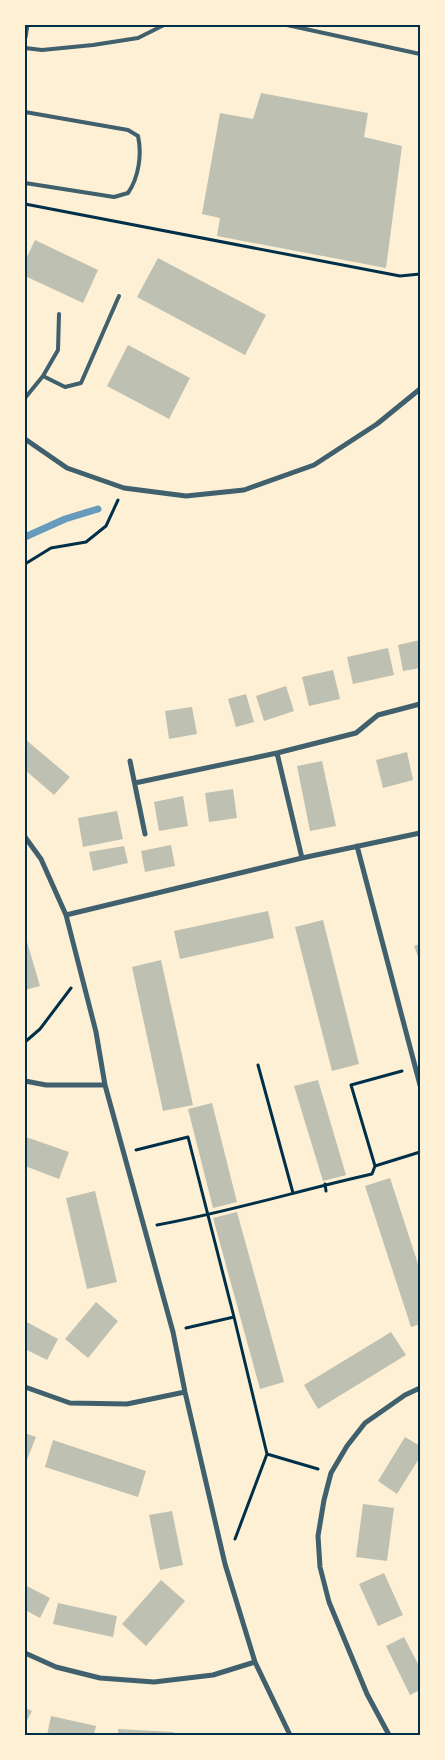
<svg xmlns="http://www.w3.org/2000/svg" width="445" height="1760" font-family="'IBM Plex Sans',sans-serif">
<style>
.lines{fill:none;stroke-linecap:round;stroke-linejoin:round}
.stream{stroke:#669bbc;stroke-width:7}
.building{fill:#bec0b2}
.path{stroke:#003049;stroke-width:3}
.service{stroke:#3f606c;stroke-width:4}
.minor{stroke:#3f606c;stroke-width:5}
.neatline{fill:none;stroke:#003049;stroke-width:2}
</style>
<rect width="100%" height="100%" fill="#fdf0d5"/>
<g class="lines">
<path class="stream" d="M25,537L65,519L98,509"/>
</g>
<path class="building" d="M261,93L368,113L364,137L402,146L386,268L217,236L220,218L202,214L220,113L253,119Z
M35,240L98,270L83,303L25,276V261Z
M158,258L266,315L245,355L137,297Z
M128,345L190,378L169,419L107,386Z
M420,640V668L403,671L398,645Z
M388,648L394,675L353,684L347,657Z
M333,670L340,699L309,706L302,677Z
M286,686L294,711L264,721L256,696Z
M246,694L254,722L236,727L228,699Z
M192,707L197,734L169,739L165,711Z
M26,740L70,777L54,795L25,770Z
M407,752L413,780L383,788L376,760Z
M322,761L336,826L310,831L297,766Z
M233,789L237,818L209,822L205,793Z
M183,796L188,826L159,831L154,802Z
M117,811L123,839L83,847L78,818Z
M171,845L175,866L145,872L141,851Z
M124,846L128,863L93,871L89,852Z
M268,911L274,938L180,959L174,931Z
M323,920L359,1064L332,1071L295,927Z
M25,935L40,986L25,990Z
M420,944V962L414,946Z
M161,960L193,1105L163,1111L132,967Z
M318,1080L346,1175L323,1181L294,1086Z
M212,1103L237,1202L213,1208L188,1109Z
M26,1137L69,1152L59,1179L25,1166Z
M390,1178L420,1270V1324L411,1327L365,1186Z
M95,1191L117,1282L87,1289L66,1198Z
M237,1212L284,1382L260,1389L213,1218Z
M96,1302L118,1321L88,1358L65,1339Z
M25,1321L58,1339L47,1360L25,1349Z
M391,1332L406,1355L318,1409L304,1385Z
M25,1433L36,1437L25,1465Z
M405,1437L420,1446V1457L397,1494L378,1481Z
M53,1440L146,1471L138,1497L45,1467Z
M363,1504L394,1508L387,1561L356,1557Z
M172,1511L183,1565L160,1570L149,1515Z
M384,1573L403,1615L378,1626L359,1584Z
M161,1580L185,1601L146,1646L122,1624Z
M25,1585L50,1598L40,1618L25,1610Z
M58,1603L117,1616L113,1637L53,1624Z
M404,1637L420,1668V1690L410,1695L386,1646Z
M25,1708L32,1711L25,1724Z
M51,1716L96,1726L94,1735H47Z
M118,1729L174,1732V1735H118Z"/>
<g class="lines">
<path class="path" d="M25,204L400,276L420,274
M25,564L51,548L86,542L106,526L118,500
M25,1042L40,1029L71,988
M258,1065L293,1193
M136,1150L188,1137L234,1317L267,1454L235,1539
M375,1166L420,1152
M325,1184L326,1191
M157,1225C230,1212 300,1190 372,1174L375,1166L351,1085L402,1071
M186,1328L234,1317
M267,1454L318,1469"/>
<path class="service" d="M287,25L420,54
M25,48L42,50L93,45L138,38L164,25
M25,112L128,130L138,136C142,154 139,177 128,193L114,197L25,183
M43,376L65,387L81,383L119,296
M25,398L43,376L58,350L59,314"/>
<path class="minor" d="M25,37L27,25
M25,439L67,468L124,488L186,496L244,490L314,465L377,424L420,389
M277,753L302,858
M130,761L145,834
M135,783L277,753L356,733L378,715L420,704
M25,837L41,859L66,915L96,1032L105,1085L173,1332L185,1392L225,1564L255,1662L290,1735
M357,846L420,1085
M66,915L302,858L420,833
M25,1081L46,1085H105
M25,1387L70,1403L127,1404L185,1392
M25,1653L56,1667L100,1678L154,1682L213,1675L255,1662
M389,1735L367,1694L329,1602L320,1567L318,1536L324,1500L331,1473L347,1446L365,1423L405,1395L420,1388"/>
</g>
<rect width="445" height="1760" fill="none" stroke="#fdf0d5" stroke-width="52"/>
<rect x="26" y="26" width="393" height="1708" class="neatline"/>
</svg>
